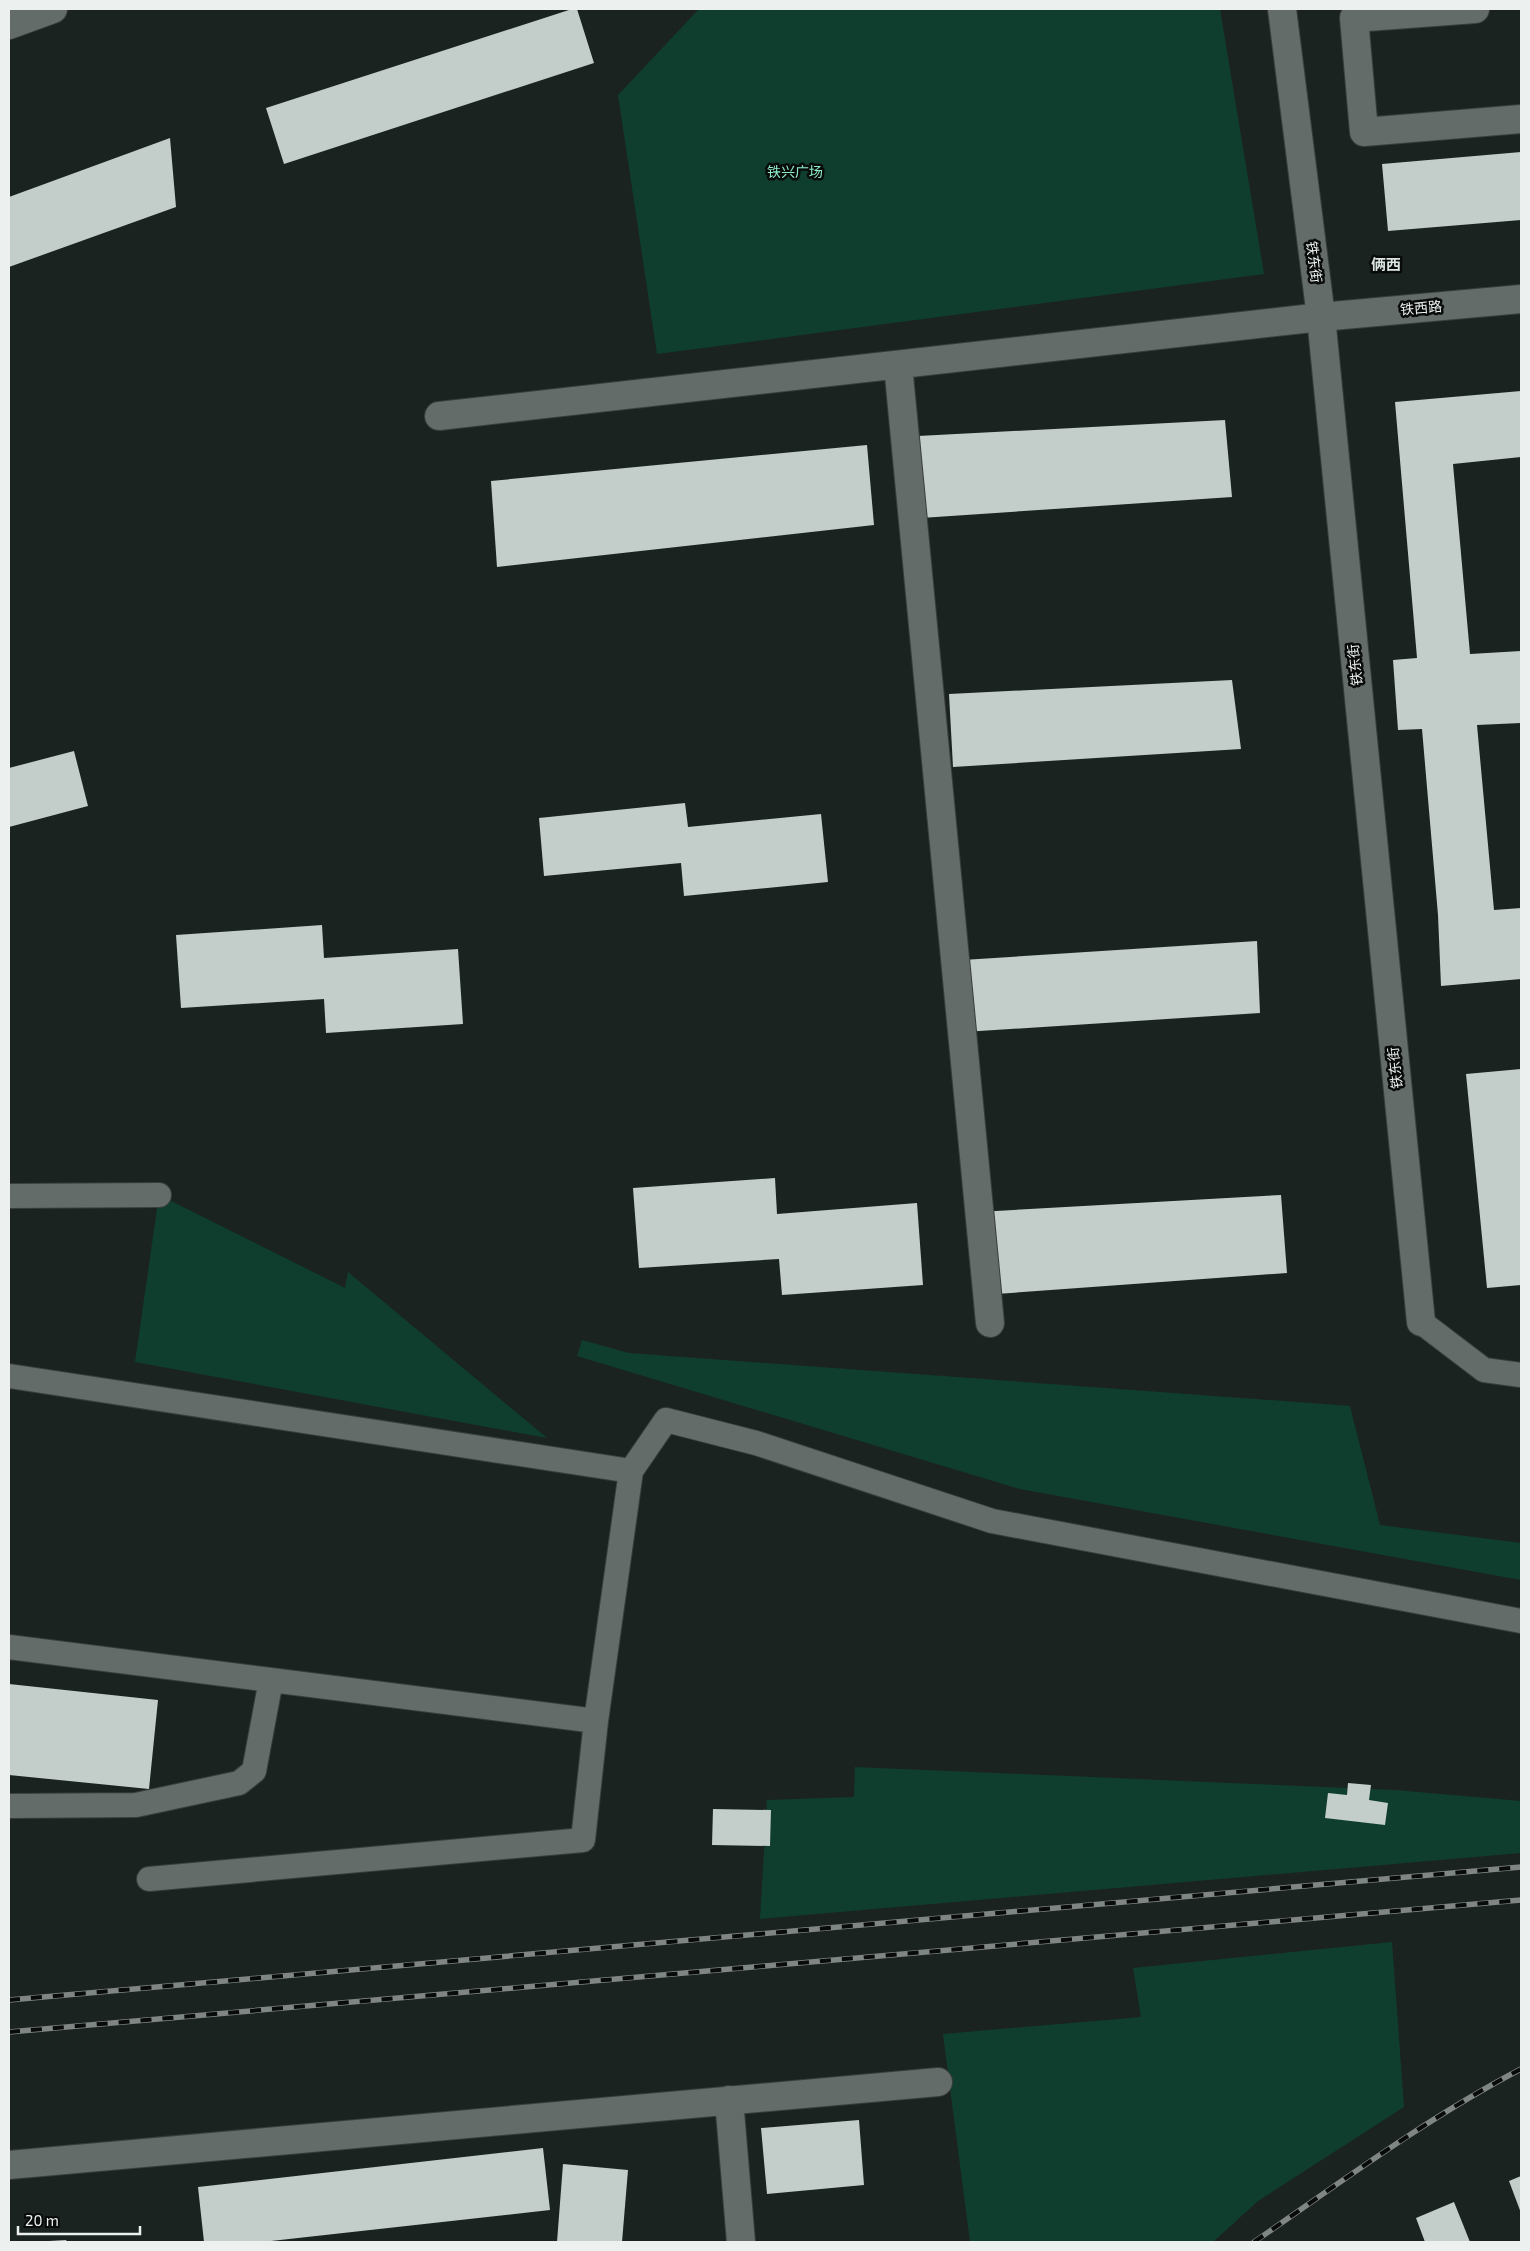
<svg xmlns="http://www.w3.org/2000/svg" width="1530" height="2251" font-family="'Exo 2','Noto Sans SC',sans-serif">
<style>
.green{fill:#0f3e2f}
.building{fill:#c3cdc9}
.lines{fill:none;stroke-linecap:round;stroke-linejoin:round}
.lane-casing{stroke:#393e3c;stroke-width:26}
.street-casing{stroke:#393e3c;stroke-width:30}
.secondary-casing{stroke:#393e3c;stroke-width:30}
.lane{stroke:#636c68;stroke-width:24}
.street{stroke:#636c68;stroke-width:28}
.secondary{stroke:#636c68;stroke-width:28}
.rail-casing{stroke:#7f8683;stroke-width:5.5}
.rail{stroke:#080b0a;stroke-width:4;stroke-dasharray:11;stroke-linecap:butt}
.labels{text-anchor:middle;stroke-width:5;stroke-linejoin:round;paint-order:stroke}
.park-label{font-size:14px;fill:#8eebc8;stroke:#080b0a}
.street-label{font-size:14px;fill:#ecf1ef;stroke:#080b0a}
.neighbourhood-label{font-size:15px;font-weight:bold;fill:#dbe5e1;stroke:#080b0a}
</style>
<rect width="100%" height="100%" fill="#1b2320"/>
<path class="green" d="M699,9H1220L1264,274L657,354L618,95Z
M159,1195L345,1288L348,1272L547,1438L135,1362Z
M582,1340L629,1353L1350,1406L1380,1525L1521,1543V1580L1020,1489L577,1356Z
M855,1767L1395,1790L1521,1801V1853L760,1919L767,1800L854,1797Z
M1392,1942L1404,2107L1258,2201L1213,2242H970L943,2034L1141,2017L1133,1968Z"/>
<path class="building" d="M572,9H577L594,63L284,164L266,108Z
M170,138L176,207L9,267V197Z
M1521,152V220L1388,231L1382,164Z
M1521,391V457L1453,464L1470,654L1521,651V723L1477,725L1494,910L1521,908V979L1441,986L1438,915L1422,729L1398,730L1393,660L1417,658L1395,402Z
M1225,420L1232,497L921,518L918,436Z
M867,445L874,525L497,567L491,481Z
M1232,680L1241,749L953,767L949,694Z
M74,751L88,806L9,827V768Z
M685,803L688,827L821,814L828,882L684,896L681,863L544,876L539,818Z
M322,925L324,958L458,949L463,1024L326,1033L324,999L181,1008L176,935Z
M1257,941L1260,1013L948,1033L947,961Z
M1521,1069V1285L1487,1288L1466,1074Z
M775,1178L777,1214L917,1203L923,1285L782,1295L779,1259L639,1268L633,1188Z
M1281,1195L1287,1273L982,1295L978,1212Z
M9,1684L158,1700L149,1789L9,1775Z
M1348,1783L1371,1785L1369,1800L1388,1803L1385,1825L1325,1818L1328,1793L1347,1795Z
M713,1809L771,1810L770,1846L712,1845Z
M859,2120L864,2185L767,2194L761,2128Z
M543,2148L550,2210L262,2242H204L198,2187Z
M563,2164L628,2170L622,2242H557Z
M1521,2176V2213L1509,2181Z
M1454,2202L1470,2242H1425L1416,2218Z
M66,2240L67,2242H49V2241Z"/>
<g class="lines">
<defs>
<path id="lane" d="M9,1196L159,1195
M1421,1322L1484,1370L1521,1375
M9,1376L631,1471L666,1420L756,1443L992,1521L1521,1621
M9,1647L596,1721
M9,1806L136,1805L239,1783L254,1771L271,1680
M149,1879L583,1840L596,1721L631,1471"/>
<path id="street" d="M1475,9L1354,18L1364,132L1521,119
M898,365L990,1323
M439,416L1321,317
M729,2100L741,2242
M9,2165L938,2082"/>
<path id="secondary" d="M1282,9L1321,317L1421,1322
M9,25L53,9
M1321,317L1521,299"/>
</defs>
<use href="#lane" class="lane-casing"/>
<use href="#street" class="street-casing"/>
<use href="#secondary" class="secondary-casing"/>
<use href="#lane" class="lane"/>
<use href="#street" class="street"/>
<use href="#secondary" class="secondary"/>
<defs>
<path id="rail" d="M9,2000L1521,1867
M9,2032L1521,1900
M1254,2242C1341,2182 1427,2118 1521,2069"/>
</defs>
<use href="#rail" class="rail-casing"/>
<use href="#rail" class="rail"/>
</g>
<g class="labels">
<g class="park-label">
<text x="795" y="177">铁兴广场</text>
</g>
<g class="street-label">
<text transform="translate(1314 262) rotate(83)" y="5">铁东街</text>
<text transform="translate(1421 308) rotate(-5)" y="5">铁西路</text>
<text transform="translate(1355 665) rotate(-96)" y="5">铁东街</text>
<text transform="translate(1395 1068) rotate(-96)" y="5">铁东街</text>
</g>
<g class="neighbourhood-label">
<text x="1386" y="270">俩西</text>
</g>
</g>
<rect width="1530" height="2251" fill="none" stroke="#ecf1ef" stroke-width="20"/>
<path d="M18 2226v8h122v-8" fill="none" stroke="#ecf1ef" stroke-width="2.5"/>
<text x="25" y="2226" font-size="15" fill="#ecf1ef" stroke="#080b0a" stroke-width="4" paint-order="stroke">20 m</text>
</svg>
